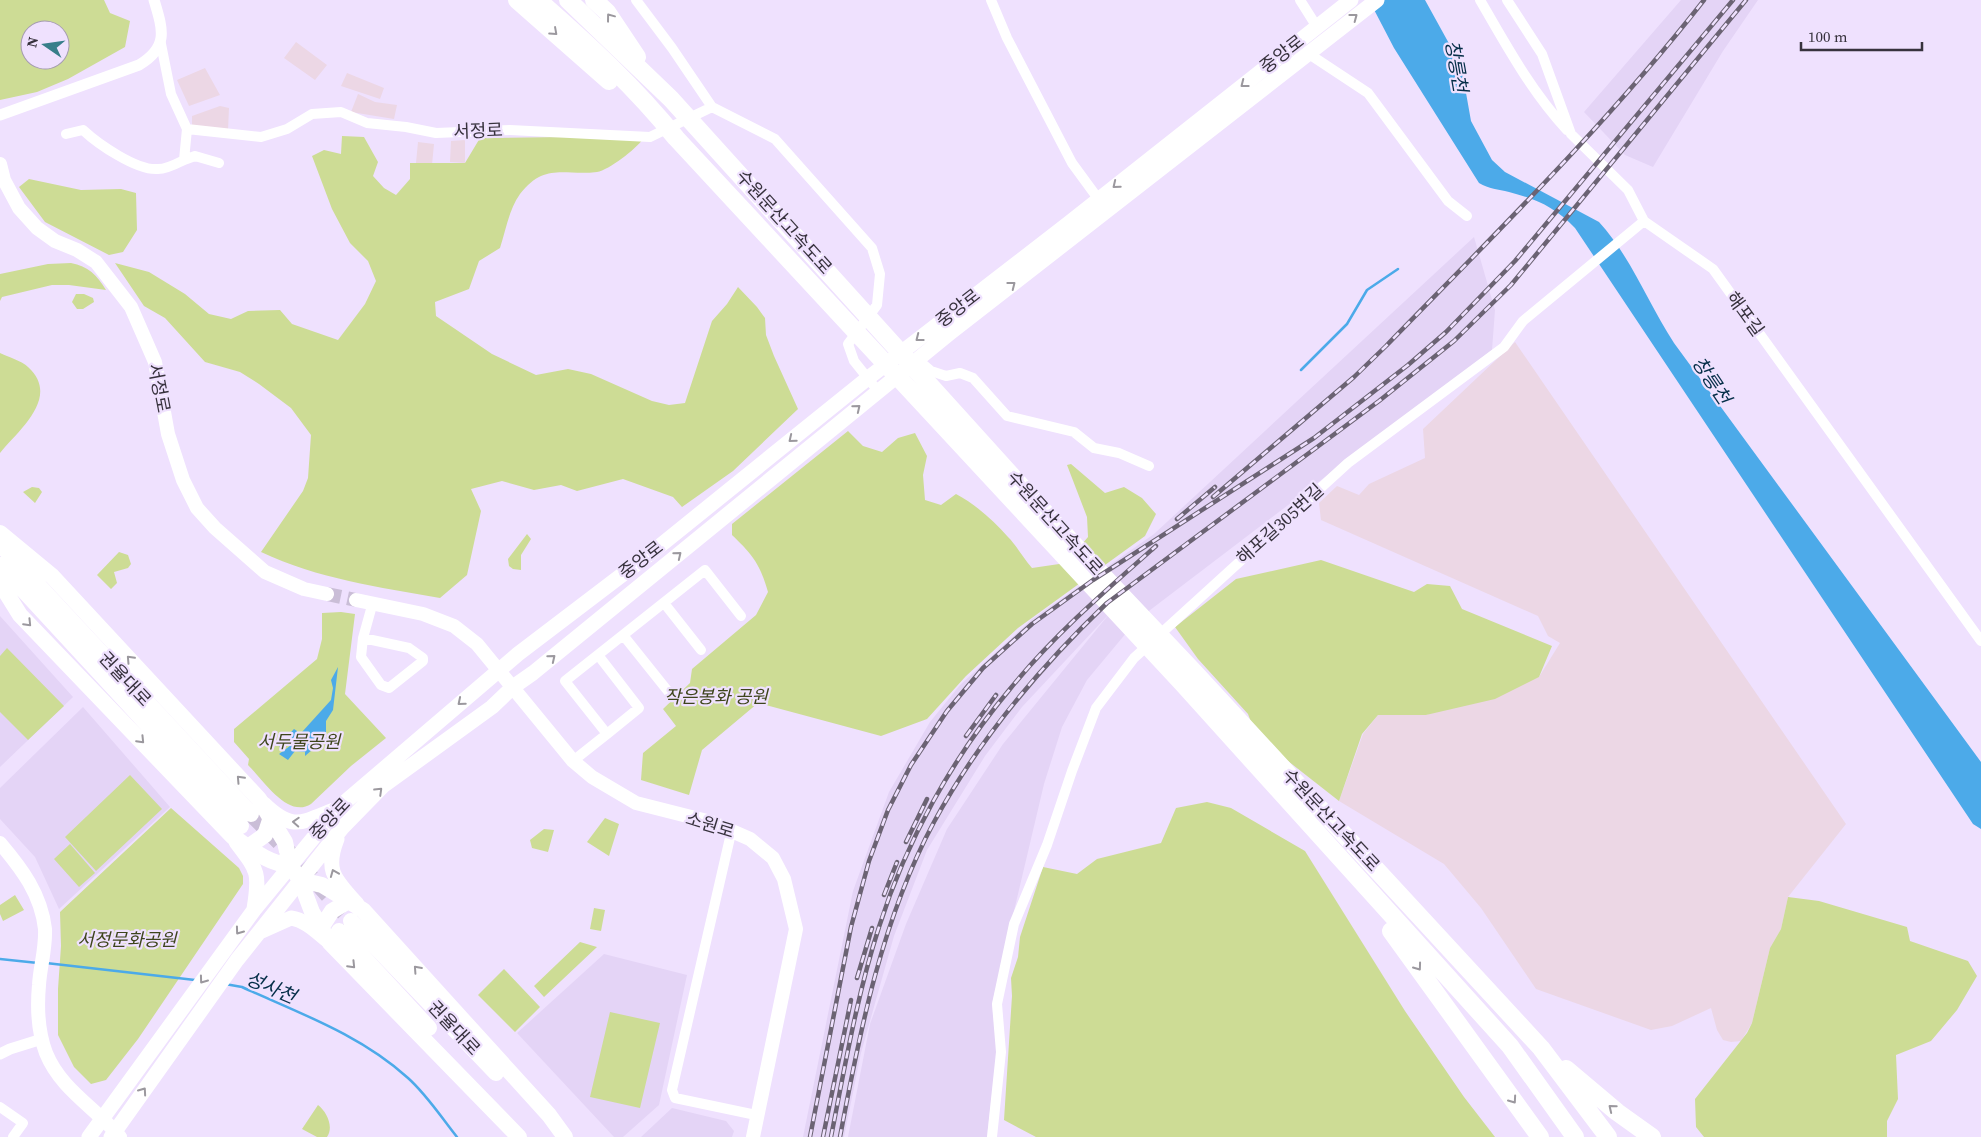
<svg xmlns="http://www.w3.org/2000/svg" width="1981" height="1137" font-family="'Source Serif 4','Noto Sans KR',serif">
<style>
.built{fill:#e4d4f6}
.industrial{fill:#ecd7e5}
.green{fill:#cddc95;fill-rule:evenodd}
.water{fill:#4caae9}
.lines{fill:none;stroke-linecap:round;stroke-linejoin:round}
.stream{stroke:#4caae9;stroke-width:2.5}
.secondary-tunnel{stroke:#cabed7;stroke-width:14;stroke-dasharray:14 7;stroke-linecap:butt}
.trunk-tunnel{stroke:#cabed7;stroke-width:16;stroke-dasharray:16 8;stroke-linecap:butt}
.minor{stroke:#fff;stroke-width:10}
.tertiary{stroke:#fff;stroke-width:11}
.secondary{stroke:#fff;stroke-width:14}
.primary{stroke:#fff;stroke-width:15}
.trunk{stroke:#fff;stroke-width:16}
.motorway{stroke:#fff;stroke-width:18}
.rail-casing{stroke:#6b6373;stroke-width:4.5}
.rail{stroke:#efe1fe;stroke-width:2.5;stroke-dasharray:8;stroke-linecap:butt}
.oneway{stroke:#9b989e}
.labels{text-anchor:middle;stroke-width:4.5;stroke-linejoin:round;paint-order:stroke}
.street-label{font-size:18px;fill:#37323d;stroke:#efe1fe}
.park-label{font-size:18px;font-style:italic;fill:#3e451c;stroke:#efe1fe}
.water-label{font-size:19px;font-style:italic;fill:#042d47;stroke:#efe1fe}
</style>
<rect width="100%" height="100%" fill="#efe1fe"/>
<path class="built" d="M1681,0H1758L1723,51L1653,167L1625,155L1584,112Z
M1474,237L1495,310L1492,350L1137,620L1087,680L1062,727L1044,784L992,1004L997,1050L987,1137H848L870,1024L906,924L947,829L1003,744L1110,613L1022,707L985,756L927,850L894,936L861,1053L844,1137H803L853,891L889,792L930,722L960,685L1031,620L1154,534Z
M0,616L73,697L0,767Z
M83,707L170,807L59,909L35,857L0,819V788Z
M604,954L687,975L659,1105L623,1137H614L517,1033Z
M672,1108L726,1121L734,1131L732,1137H641Z"/>
<path class="industrial" d="M296,42L327,65L315,80L284,58Z
M205,68L220,95L189,106L177,80Z
M347,73L384,88L380,99L341,86Z
M358,94L375,102L397,105L394,119L351,112Z
M220,106L229,108L228,130L192,126V116Z
M465,140V163L450,162L451,141Z
M418,142L434,144L432,165L416,163Z
M1515,342L1846,824L1788,897L1781,929L1770,948L1752,1023L1741,1041L1731,1042L1723,1040L1717,1030L1711,1008L1672,1026L1651,1030L1536,989L1481,908L1444,864L1339,801L1363,734L1378,715H1426L1539,677L1560,643L1548,636L1538,616L1321,520L1319,503L1337,486L1359,495L1369,484L1425,458L1423,429Z"/>
<path class="green" d="M0,0H104L110,13L130,21L125,47L68,79L37,92L0,100ZM30,30H60V60H30Z
M342,136L364,137L378,162L373,176L384,188L396,195L410,179V163H465L480,138L567,137L643,139C636,149 609,170 597,172C564,176 545,162 520,194C509,209 506,230 500,248L479,261L469,289L435,302L436,316L492,354L536,375L568,369L591,374L652,401L669,405L685,403L712,321L727,304L738,287L757,307L765,318L766,335L774,356L798,409L733,471L682,507L673,497L623,479L577,491L561,485L534,490L502,481L471,489L481,511L467,575L440,598C379,587 318,579 261,552L303,491L308,478L311,435L291,408L259,384L240,372L205,362L165,318L144,306L115,263L149,272L185,294L209,314L231,319L248,311L280,310L292,324L338,340L365,304L376,281L368,261L350,243L332,209L312,156L324,150L341,154Z
M29,179L81,190L121,189L136,193L137,230L123,252L109,255L45,222L19,187Z
M71,263C88,266 97,275 106,290L69,285H52L2,297L0,301V274L48,264Z
M76,294H84L93,298L94,302L83,309H77L72,302Z
M0,353C8,357 22,361 28,367C61,397 19,430 0,453Z
M848,431L863,446L882,452L898,438L915,433L927,456L923,475L925,500L941,505L956,494C975,504 993,520 1008,537C1017,546 1023,558 1032,568L1066,563L1088,537L1087,517L1067,465L1071,464L1105,493L1124,487L1142,498L1156,514L1145,536L1018,628L966,676L927,719L881,736L758,703L702,750L689,795L641,780L643,753L676,726L663,709L690,683L692,669L756,615L768,592C760,564 753,555 732,535V524Z
M32,487L39,488L42,492L35,503L23,492Z
M527,534L531,539L521,555V570L513,569L509,566L508,559Z
M119,552L128,555L131,564L128,568L114,572L117,583L111,589L97,575Z
M1321,560L1414,592L1427,584L1450,586L1462,609L1552,646L1539,677L1495,699L1426,715H1378L1362,734L1339,801L1279,754L1254,730L1248,714L1198,659L1175,627L1236,579Z
M341,612L355,614L345,694L386,738L351,766L311,804C288,819 263,780 248,765L249,759L234,742V729L317,659L322,639V613Z
M7,648L64,706L28,740L0,712V656Z
M130,775L162,809L96,871L65,837Z
M1207,802L1231,808L1305,851L1405,1011L1464,1097L1495,1137H1036L1004,1120L1012,996L1011,978L1018,957L1020,937L1043,867L1077,874L1097,859L1161,843L1176,808Z
M171,808L239,868L243,876V884L138,1039L106,1080L91,1084L74,1067L58,1035V989L61,946L60,912Z
M605,818L619,824L609,856L587,842Z
M544,829L554,830L548,852L532,848L530,840Z
M70,844L95,873L79,887L54,859Z
M15,895L24,910L3,921L0,914V905Z
M1788,897L1819,901L1907,927L1910,941L1968,961L1977,976L1957,1010L1931,1041L1896,1055L1898,1099L1887,1121V1137H1704L1696,1127L1695,1099L1747,1033L1752,1023L1770,948L1781,929Z
M594,908L605,910L601,931L590,929Z
M580,942L597,947L544,997L534,986Z
M504,969L540,1007L515,1032L478,995Z
M610,1012L660,1023L640,1108L590,1097Z
M318,1105C327,1112 334,1127 327,1137H317L302,1129Z"/>
<path class="water" d="M1369,0H1425L1457,58L1463,76L1471,121L1492,160L1505,172L1599,222C1631,257 1648,303 1674,343L1981,762V829L1973,824L1575,228C1555,207 1536,199 1509,192C1498,189 1489,189 1479,183L1394,48Z
M338,667L333,710L326,721V738L305,756V752L295,751L288,760L279,754L298,740L302,732L331,700L333,688L331,680Z
M294,729L297,731L296,737L280,748L279,744Z"/>
<g class="lines">
<path class="stream" d="M1301,370L1347,324L1367,290L1398,269
M0,959L38,963
M46,963L195,980
M225,984L242,987C299,1013 361,1035 408,1078C427,1095 441,1117 457,1137"/>
<path class="secondary-tunnel" d="M327,594L356,600"/>
<path class="trunk-tunnel" d="M251,814L287,850L351,921"/>
<path class="minor" d="M636,0L672,48L712,107L775,139L872,248L880,274L877,305L848,344L854,361L878,391
M991,0L1007,38L1072,163L1102,204
M1300,0L1317,27
M1480,0C1506,45 1531,91 1567,130
M1507,0L1542,54L1571,134L1628,190L1644,221L1713,269L1981,641
M1309,54L1368,93L1448,201L1467,216
M187,129L261,137L287,129L312,114L341,112L367,123L406,127L436,133L510,130L650,137L712,107
M66,134L83,130C98,144 137,171 158,169C167,169 176,164 184,160L187,129L171,94L161,44
M184,160L195,156L219,163
M917,359L931,371L946,376L960,373L973,378L1007,416L1074,432L1094,448L1119,453L1149,466
M664,603L701,650
M623,635L671,695
M363,638L409,648L423,658V661L389,688L381,685L361,657L363,638L373,602
M598,655L639,708L607,734
M573,761L607,734L565,681L705,570L741,616
M732,829L672,1090L675,1098L756,1115
M0,1107L23,1123L13,1137
M992,1137L1001,1052L997,1004L1014,924L1047,845L1072,771L1096,708L1134,658L1348,463L1504,347L1523,321L1644,221"/>
<path class="tertiary" d="M0,115L139,65C169,47 163,30 154,0
M0,1054L10,1049L42,1039"/>
<path class="secondary" d="M0,164L4,180L19,208L37,228L55,241L77,250L96,262L131,307L155,362L168,434L183,480L197,508L215,528L265,572L304,589L327,594
M356,600L423,614L454,626L477,644L573,761L592,777L636,803L711,822L750,839L773,858L784,879L796,929L753,1137
M0,843C22,869 41,894 45,929C46,948 40,967 39,985C37,1007 38,1032 46,1053C61,1090 96,1108 120,1137"/>
<path class="primary" d="M264,804C292,831 301,823 334,810
M337,839C324,872 336,880 357,904
M236,842C258,871 260,872 254,909
M262,931L291,918C305,920 316,931 327,940
M89,1137L254,910L338,808L518,654L656,549L863,382L1069,223L1351,0
M111,1137L237,960L342,828L383,786L492,707L513,687L533,673L950,333L1377,0"/>
<path class="trunk" d="M0,533L52,576L259,799L285,842L290,865L300,880L312,912L330,943L519,1137
M0,544L251,814
M0,565L241,826
M0,583L20,615L232,836C250,848 268,864 290,865
M248,847L265,835L271,817
M300,880L322,885L363,910L549,1115L565,1137
M351,921L496,1073
M321,928L332,911L347,902
M339,931L429,1028"/>
<path class="motorway" d="M517,0L609,81
M538,0C587,43 635,87 676,138L1182,683L1510,1046L1575,1137
M568,0L671,99L1088,560L1194,672L1541,1048L1608,1137
M594,0L607,12L637,57
M1391,931L1540,1137
M1566,1069L1617,1112L1652,1137"/>
<defs>
<path id="rail" d="M1213,497L1354,377L1386,346C1495,234 1608,123 1704,0
M1177,519L1215,487
M966,736L996,695
M906,842L927,799
M884,895L897,862
M857,978L872,928
M810,1137L851,927L869,861L888,810L911,765L947,711L983,668L1032,624L1093,580L1314,438L1408,365L1446,332L1515,261L1733,0
M823,1137L851,1000
M831,1137C845,1066 857,995 879,927C906,841 953,757 1010,689C1053,636 1105,591 1156,546
M840,1137C860,1030 882,919 934,822C979,739 1039,668 1107,603L1379,401L1454,341L1511,285L1746,0"/>
</defs>
<use href="#rail" class="rail-casing"/>
<use href="#rail" class="rail"/>
</g>
<defs><path id="oneway-chevron" d="M-2-3.5L2.5 0L-2 3.5" fill="none" stroke-width="1.6" stroke-linecap="round" stroke-linejoin="round" transform="scale(1.25)"/></defs>
<g class="oneway">
<use href="#oneway-chevron" transform="translate(610 17) rotate(-127)"/>
<use href="#oneway-chevron" transform="translate(1354 17) rotate(-37)"/>
<use href="#oneway-chevron" transform="translate(554 32) rotate(42)"/>
<use href="#oneway-chevron" transform="translate(1244 84) rotate(142)"/>
<use href="#oneway-chevron" transform="translate(1116 185) rotate(141)"/>
<use href="#oneway-chevron" transform="translate(1012 285) rotate(-38)"/>
<use href="#oneway-chevron" transform="translate(919 338) rotate(142)"/>
<use href="#oneway-chevron" transform="translate(857 408) rotate(-39)"/>
<use href="#oneway-chevron" transform="translate(792 439) rotate(141)"/>
<use href="#oneway-chevron" transform="translate(678 555) rotate(-39)"/>
<use href="#oneway-chevron" transform="translate(28 623) rotate(46)"/>
<use href="#oneway-chevron" transform="translate(552 658) rotate(-39)"/>
<use href="#oneway-chevron" transform="translate(130 659) rotate(-133)"/>
<use href="#oneway-chevron" transform="translate(461 702) rotate(140)"/>
<use href="#oneway-chevron" transform="translate(141 740) rotate(46)"/>
<use href="#oneway-chevron" transform="translate(240 779) rotate(-133)"/>
<use href="#oneway-chevron" transform="translate(379 791) rotate(-44)"/>
<use href="#oneway-chevron" transform="translate(296 822) rotate(-177)"/>
<use href="#oneway-chevron" transform="translate(334 873) rotate(-112)"/>
<use href="#oneway-chevron" transform="translate(239 931) rotate(126)"/>
<use href="#oneway-chevron" transform="translate(352 965) rotate(46)"/>
<use href="#oneway-chevron" transform="translate(1418 967) rotate(54)"/>
<use href="#oneway-chevron" transform="translate(417 969) rotate(-132)"/>
<use href="#oneway-chevron" transform="translate(203 980) rotate(126)"/>
<use href="#oneway-chevron" transform="translate(143 1091) rotate(-55)"/>
<use href="#oneway-chevron" transform="translate(1513 1100) rotate(55)"/>
<use href="#oneway-chevron" transform="translate(1612 1108) rotate(-141)"/>
</g>
<g class="labels">
<g class="street-label">
<text transform="translate(1282 54) rotate(-38)" y="6">중앙로</text>
<text transform="translate(478 131) rotate(-2)" y="6">서정로</text>
<text transform="translate(784 222) rotate(48)" y="6">수원문산고속도로</text>
<text transform="translate(958 308) rotate(-38)" y="6">중앙로</text>
<text transform="translate(1745 314) rotate(54)" y="6">해포길</text>
<text transform="translate(159 388) rotate(79)" y="6">서정로</text>
<text transform="translate(1055 523) rotate(48)" y="6">수원문산고속도로</text>
<text transform="translate(1280 524) rotate(-42)" y="6">해포길305번길</text>
<text transform="translate(641 560) rotate(-38)" y="6">중앙로</text>
<text transform="translate(125 679) rotate(47)" y="6">권율대로</text>
<text transform="translate(330 819) rotate(-47)" y="6">중앙로</text>
<text transform="translate(1331 820) rotate(47)" y="6">수원문산고속도로</text>
<text transform="translate(710 825) rotate(17)" y="6">소원로</text>
<text transform="translate(454 1028) rotate(47)" y="6">권율대로</text>
</g>
<g class="park-label">
<text x="716" y="703">작은봉화 공원</text>
<text x="299" y="748">서두물공원</text>
<text x="127" y="946">서정문화공원</text>
</g>
<g class="water-label">
<text transform="translate(1457 66) rotate(80)" y="7">창릉천</text>
<text transform="translate(1712 380) rotate(56)" y="7">창릉천</text>
<text transform="translate(271 987) rotate(23)" y="7">성사천</text>
</g>
</g>
<g transform="translate(45 45) rotate(283)"><circle r="24" fill="#efe1fe" stroke="#a59bb1"/>
<path d="M0-4L9 19L0 12L-9 19Z" fill="#387e8a"/>
<text y="-8" font-size="14" font-weight="bold" text-anchor="middle" fill="#37323d">N</text>
</g>
<path d="M1801 42v8h121v-8" fill="none" stroke="#37323d" stroke-width="2.5"/>
<text x="1808" y="42" font-size="15" fill="#37323d" stroke="#efe1fe" stroke-width="4" paint-order="stroke">100 m</text>
</svg>
